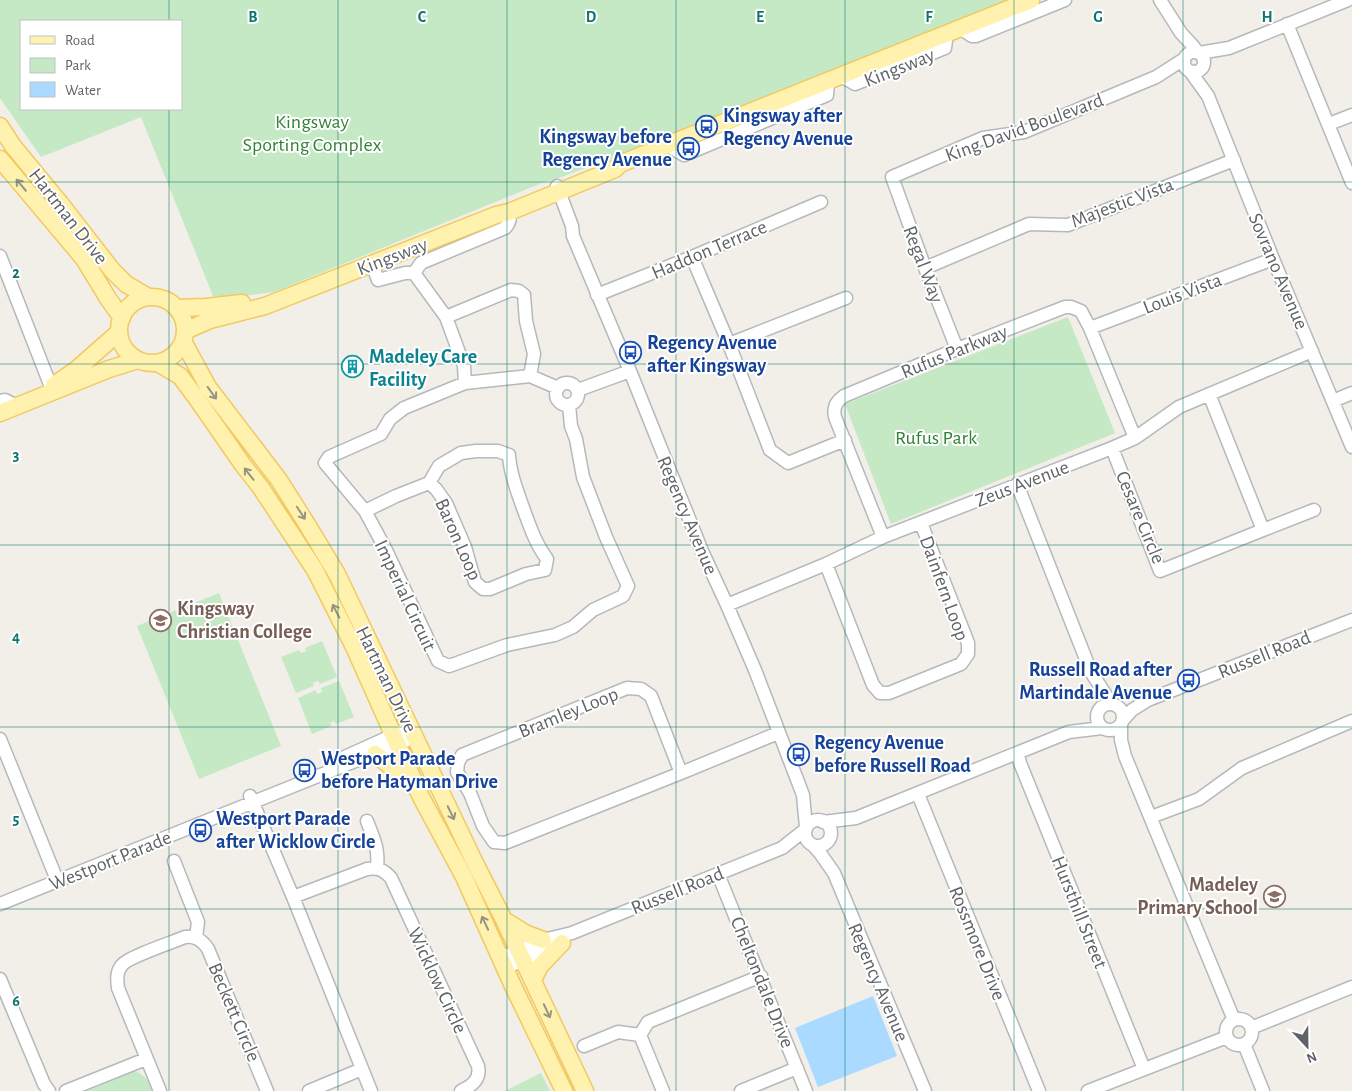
<svg xmlns="http://www.w3.org/2000/svg" width="1352" height="1091" font-family="'Alegreya Sans',sans-serif">
<style>
.green{fill:#c5e8c5;fill-rule:evenodd}
.water{fill:#aadaff}
.lines{fill:none;stroke-linecap:round;stroke-linejoin:round}
.minor-casing{stroke:#b5b8bc;stroke-width:15}
.major-casing{stroke:#f2c960;stroke-width:19}
.minor{stroke:#fff;stroke-width:12}
.major{stroke:#fff2af;stroke-width:16}
.oneway{stroke:#979581}
.grid{fill:none;stroke:#0f766e;stroke-width:1;stroke-opacity:0.55}
.labels{text-anchor:middle;stroke-width:4;stroke-linejoin:round;paint-order:stroke}
.street-label{font-size:20px;fill:#5f6368;stroke:#fff}
.transit-label{font-size:20px;font-weight:bold;fill:#164399;stroke:#fff;text-anchor:start}
.park-label{font-size:20px;fill:#348238;stroke:#fff}
.culture-label{font-size:20px;font-weight:bold;fill:#0d838f;stroke:#fff;text-anchor:start}
.education-label{font-size:20px;font-weight:bold;fill:#785e54;stroke:#fff;text-anchor:start}
.grid-label{font-size:16px;text-anchor:middle;font-weight:bold;fill:#0f766e;stroke:#fff;stroke-width:4;stroke-linejoin:round;paint-order:stroke}
</style>
<rect width="100%" height="100%" fill="#f1efe8"/>
<path class="green" d="M0,0H1013L723,116L559,178L542,183L274,292L235,297L213,296L141,117L41,157L0,98ZM21,21H181V109H21Z
M1068,317L1115,433L891,524L845,404Z
M219,593L281,746L199,779L137,626Z
M322,641L337,677L320,684L318,681L313,683L314,686L296,693L281,657L299,650L301,653L306,651L305,648Z
M339,681L354,717L336,724L334,721L330,723L331,726L312,734L298,698L316,690L317,694L322,692L321,688Z
M135,1071C146,1076 148,1080 152,1091H87Z
M541,1073L550,1091H505Z"/>
<path class="water" d="M873,996L897,1056L818,1087L795,1028Z"/>
<g class="lines">
<defs>
<path id="minor" d="M1160,0L1181,33L1193,46L1198,53
M1287,24L1352,183
M960,28L972,36H976L1065,0
M1184 62a10 10 0 1 1 20 0a10 10 0 1 1-20 0Z
M1199,53L1229,48L1348,0
M1190,71L1208,96L1273,259L1352,447
M841,76L855,84L945,48L947,33
M1329,124L1352,115
M667,145L684,155L827,95L828,81
M557,186L572,226L573,236L630,371L702,551L727,605L755,670L803,795L806,827
M0,256L51,387
M692,257L729,344L770,450L788,463L845,440
M372,264L378,280L405,273H414L421,263L505,228C510,223 511,219 509,212
M925,268L1029,224L1068,225L1234,160
M414,273L446,317L464,366L465,383
M597,295L692,257L821,202
M446,317L511,290L519,291L524,295L526,321L534,354L530,376
M1090,328L1273,259
M729,344L846,298
M957,349L925,268L892,177L983,138L1024,132L1156,77L1184,59
M556 394a11 11 0 1 1 22 0a11 11 0 1 1-22 0Z
M558,388L530,376L465,383L404,408L390,419L381,434L329,457L325,463L365,511L385,548L438,661L449,666L507,645L555,635L573,627L593,610L623,596L628,586L606,537L583,477L576,439L571,426L569,405
M578,390L630,371
M0,401L5,400L17,406
M1333,401L1352,393
M1112,448L1160,571L1263,530L1209,394
M1017,484L1091,672L1111,703
M365,511L396,496L429,483L439,466L461,453L476,451H498L509,455C510,472 516,488 522,505C529,524 535,543 547,559L545,570L526,574L490,589H483L475,582L465,547L446,503L436,489L429,483
M1263,530L1314,510
M883,537L835,417C833,407 836,402 844,396L957,349L1065,307H1071L1081,311L1090,328L1135,438
M826,564L873,685L880,693H889L961,664L968,654V643L921,523
M727,605L826,564L883,537L1112,448L1135,438L1179,407L1312,351
M1097 717a13 13 0 1 1 26 0a13 13 0 1 1-26 0Z
M1122,721L1132,710L1148,700L1352,620
M1121,724V740L1125,756L1234,1020
M0,739L57,880
M1018,754L1020,763L1144,1069
M338,760L411,727
M681,773L651,696L641,689L627,688L462,755L458,763L457,772L470,793L483,826L494,842L505,843L681,773L778,733
M918,794L1039,1091
M250,796L293,897L371,1091
M1151,817L1199,799L1242,768L1352,721
M805 833a13 13 0 1 1 26 0a13 13 0 1 1-26 0Z
M367,821C374,840 379,848 377,868
M823,822L856,818L1069,732L1102,728
M813,845L820,853L834,873L925,1091
M174,861L198,922L196,938
M718,874L806,1091
M293,897L367,869C378,867 384,870 391,878L478,1066C481,1080 471,1086 461,1091
M0,904L415,737
M501,958L543,940L572,933L782,848L806,829
M505,968L559,944
M0,979L44,1084L49,1091
M1226 1032a13 13 0 1 1 26 0a13 13 0 1 1-26 0Z
M1251,1028L1352,987
M1244,1044L1263,1091
M584,1046L618,1032L640,1035
M66,1091L146,1059
M160,1091L118,988C117,980 116,972 122,965C128,957 173,942 185,937C196,936 202,940 208,949L267,1091
M309,1091L362,1069
M663,1091L640,1035L648,1022L761,976
M741,1091L797,1068
M1088,1091L1227,1037"/>
<path id="major" d="M0,126L13,146L60,203L112,270L126,284L148,297
M0,159L84,259L109,300L122,318
M119 330a33 33 0 1 1 66 0a33 33 0 1 1-66 0Z
M177,308L206,307L242,303
M185,331L210,320L265,306L496,215L509,212L615,169L620,164L667,145L1031,0
M183,341L208,387L279,480L305,521L337,574L473,859L504,920L585,1091
M158,363L180,376L195,396L243,465L261,488L315,570L354,647L421,797L464,877L513,986L564,1091
M54,385L77,369L119,332
M0,413L109,369L138,360
M375,754L389,765L415,787
M504,920L527,934L543,940
M533,980L540,966L562,943"/>
</defs>
<use href="#minor" class="minor-casing"/>
<use href="#major" class="major-casing"/>
<use href="#minor" class="minor"/>
<use href="#major" class="major"/>
</g>
<defs><path id="oneway-shaft" d="M-6 0H5M1.5-3L5.5 0L1.5 3" fill="none" stroke-width="1.6" stroke-linecap="round" stroke-linejoin="round" transform="scale(1.25)"/></defs>
<g class="oneway">
<use href="#oneway-shaft" transform="translate(21 185) rotate(-130)"/>
<use href="#oneway-shaft" transform="translate(212 393) rotate(54)"/>
<use href="#oneway-shaft" transform="translate(249 474) rotate(-128)"/>
<use href="#oneway-shaft" transform="translate(301 513) rotate(57)"/>
<use href="#oneway-shaft" transform="translate(336 611) rotate(-117)"/>
<use href="#oneway-shaft" transform="translate(451 813) rotate(64)"/>
<use href="#oneway-shaft" transform="translate(485 923) rotate(-115)"/>
<use href="#oneway-shaft" transform="translate(547 1011) rotate(65)"/>
</g>
<path class="grid" d="M169,0V21M338,0V1091M507,0V1091M676,0V1091M845,0V1091M1014,0V1091M1183,0V1091M169,109V1091M0,182H1352M0,364H1352M0,545H1352M0,727H1352M0,909H1352"/>
<defs>
<symbol id="bus-ring" viewBox="-11 -11 22 22"><circle r="9.5" fill="#fff" stroke="#1a4fb4" stroke-width="1.5"/><path d="M-5-6H5V4H4V6H2V4H-2V6H-4V4H-5ZM-3.5-4V0h7V-4ZM-3.5 1.2v1.5H-2V1.2ZM2 1.2v1.5H3.5V1.2Z" fill="#1a4fb4"/></symbol>
<symbol id="building-ring" viewBox="-11 -11 22 22"><circle r="9.5" fill="#fff" stroke="#0f9aa8" stroke-width="1.5"/><path d="M-4-6H4V6H1V3H-1V6H-4ZM-2.5-4.3h1.7v1.8h-1.7ZM.8-4.3h1.7v1.8H.8ZM-2.5-1h1.7V.8h-1.7ZM.8-1h1.7V.8H.8Z" fill="#0f9aa8"/></symbol>
<symbol id="school-ring" viewBox="-11 -11 22 22"><circle r="9.5" fill="#fff" stroke="#8d6e63" stroke-width="1.5"/><path d="M0-5L7-2L0 1L-7-2ZM-4 1L0 2.5L4 1V4Q0 6-4 4Z" fill="#8d6e63"/></symbol>
</defs>
<g fill-rule="evenodd">
<use href="#bus-ring" x="694" y="114" width="25" height="25"/>
<use href="#bus-ring" x="676" y="136" width="25" height="25"/>
<use href="#bus-ring" x="618" y="340" width="25" height="25"/>
<use href="#building-ring" x="340" y="354" width="25" height="25"/>
<use href="#school-ring" x="148" y="608" width="25" height="25"/>
<use href="#bus-ring" x="1176" y="668" width="25" height="25"/>
<use href="#bus-ring" x="786" y="742" width="25" height="25"/>
<use href="#bus-ring" x="292" y="758" width="25" height="25"/>
<use href="#bus-ring" x="188" y="818" width="25" height="25"/>
<use href="#school-ring" x="1262" y="884" width="25" height="25"/>
</g>
<g class="labels">
<g class="street-label">
<text transform="translate(899 67) rotate(-22)" y="7">Kingsway</text>
<text transform="translate(1024 127) rotate(-20)" y="7">King David Boulevard</text>
<text transform="translate(1122 202) rotate(-21)" y="7">Majestic Vista</text>
<text transform="translate(69 216) rotate(52)" y="7">Hartman Drive</text>
<text transform="translate(709 249) rotate(-23)" y="7">Haddon Terrace</text>
<text transform="translate(392 256) rotate(-21)" y="7">Kingsway</text>
<text transform="translate(924 264) rotate(69)" y="7">Regal Way</text>
<text transform="translate(1279 271) rotate(67)" y="7">Sovrano Avenue</text>
<text transform="translate(1182 293) rotate(-21)" y="7">Louis Vista</text>
<text transform="translate(954 351) rotate(-22)" y="7">Rufus Parkway</text>
<text transform="translate(1022 483) rotate(-21)" y="7">Zeus Avenue</text>
<text transform="translate(688 515) rotate(67)" y="7">Regency Avenue</text>
<text transform="translate(1141 517) rotate(67)" y="7">Cesare Circle</text>
<text transform="translate(459 539) rotate(66)" y="7">Baron Loop</text>
<text transform="translate(945 588) rotate(70)" y="7">Dainfern Loop</text>
<text transform="translate(406 595) rotate(65)" y="7">Imperial Circuit</text>
<text transform="translate(1264 654) rotate(-22)" y="7">Russell Road</text>
<text transform="translate(387 679) rotate(64)" y="7">Hartman Drive</text>
<text transform="translate(568 712) rotate(-22)" y="7">Bramley Loop</text>
<text transform="translate(110 860) rotate(-22)" y="7">Westport Parade</text>
<text transform="translate(677 890) rotate(-22)" y="7">Russell Road</text>
<text transform="translate(1080 912) rotate(68)" y="7">Hursthill Street</text>
<text transform="translate(978 943) rotate(68)" y="7">Rossmore Drive</text>
<text transform="translate(438 980) rotate(65)" y="7">Wicklow Circle</text>
<text transform="translate(763 982) rotate(68)" y="7">Cheltondale Drive</text>
<text transform="translate(879 982) rotate(67)" y="7">Regency Avenue</text>
<text transform="translate(235 1012) rotate(67)" y="7">Beckett Circle</text>
</g>
<g class="transit-label">
<text x="723" y="122">Kingsway after<tspan x="723" dy="23">Regency Avenue</tspan></text>
<text x="672" y="143" text-anchor="end">Kingsway before<tspan x="672" dy="23">Regency Avenue</tspan></text>
<text x="647" y="349">Regency Avenue<tspan x="647" dy="23">after Kingsway</tspan></text>
<text x="1172" y="676" text-anchor="end">Russell Road after<tspan x="1172" dy="23">Martindale Avenue</tspan></text>
<text x="814" y="749">Regency Avenue<tspan x="814" dy="23">before Russell Road</tspan></text>
<text x="321" y="765">Westport Parade<tspan x="321" dy="23">before Hatyman Drive</tspan></text>
<text x="216" y="825">Westport Parade<tspan x="216" dy="23">after Wicklow Circle</tspan></text>
</g>
<g class="park-label">
<text x="312" y="128">Kingsway<tspan x="312" dy="23">Sporting Complex</tspan></text>
<text x="936" y="444">Rufus Park</text>
</g>
<g class="culture-label">
<text x="369" y="363">Madeley Care<tspan x="369" dy="23">Facility</tspan></text>
</g>
<g class="education-label">
<text x="177" y="615">Kingsway<tspan x="177" dy="23">Christian College</tspan></text>
<text x="1258" y="891" text-anchor="end">Madeley<tspan x="1258" dy="23">Primary School</tspan></text>
</g>
</g>
<g class="grid-label">
<text x="253" y="22">B</text>
<text x="422" y="22">C</text>
<text x="591" y="22">D</text>
<text x="760" y="22">E</text>
<text x="929" y="22">F</text>
<text x="1098" y="22">G</text>
<text x="1267" y="22">H</text>
<text x="16" y="278">2</text>
<text x="16" y="460">3</text>
<text x="16" y="642">4</text>
<text x="16" y="824">5</text>
<text x="16" y="1006">6</text>
</g>
<rect x="20" y="20" width="162" height="90" fill="#ffffff" stroke="#bfc1c3"/>
<rect x="30" y="36" width="25" height="8" fill="#fff2af" stroke="#bfc1c3"/>
<text x="65" y="45" font-size="15" fill="#5f6368">Road</text>
<rect x="30" y="58" width="25" height="15" fill="#c5e8c5" stroke="#bfc1c3"/>
<text x="65" y="70" font-size="15" fill="#5f6368">Park</text>
<rect x="30" y="82" width="25" height="15" fill="#aadaff" stroke="#bfc1c3"/>
<text x="65" y="95" font-size="15" fill="#5f6368">Water</text>
<g transform="translate(1307 1046) rotate(158)" stroke="#ffffff" stroke-width="4" paint-order="stroke">
<path d="M0-4L9 19L0 12L-9 19Z" fill="#5f6368"/>
<text y="-8" font-size="14" font-weight="bold" text-anchor="middle" fill="#5f6368">N</text>
</g>
</svg>
